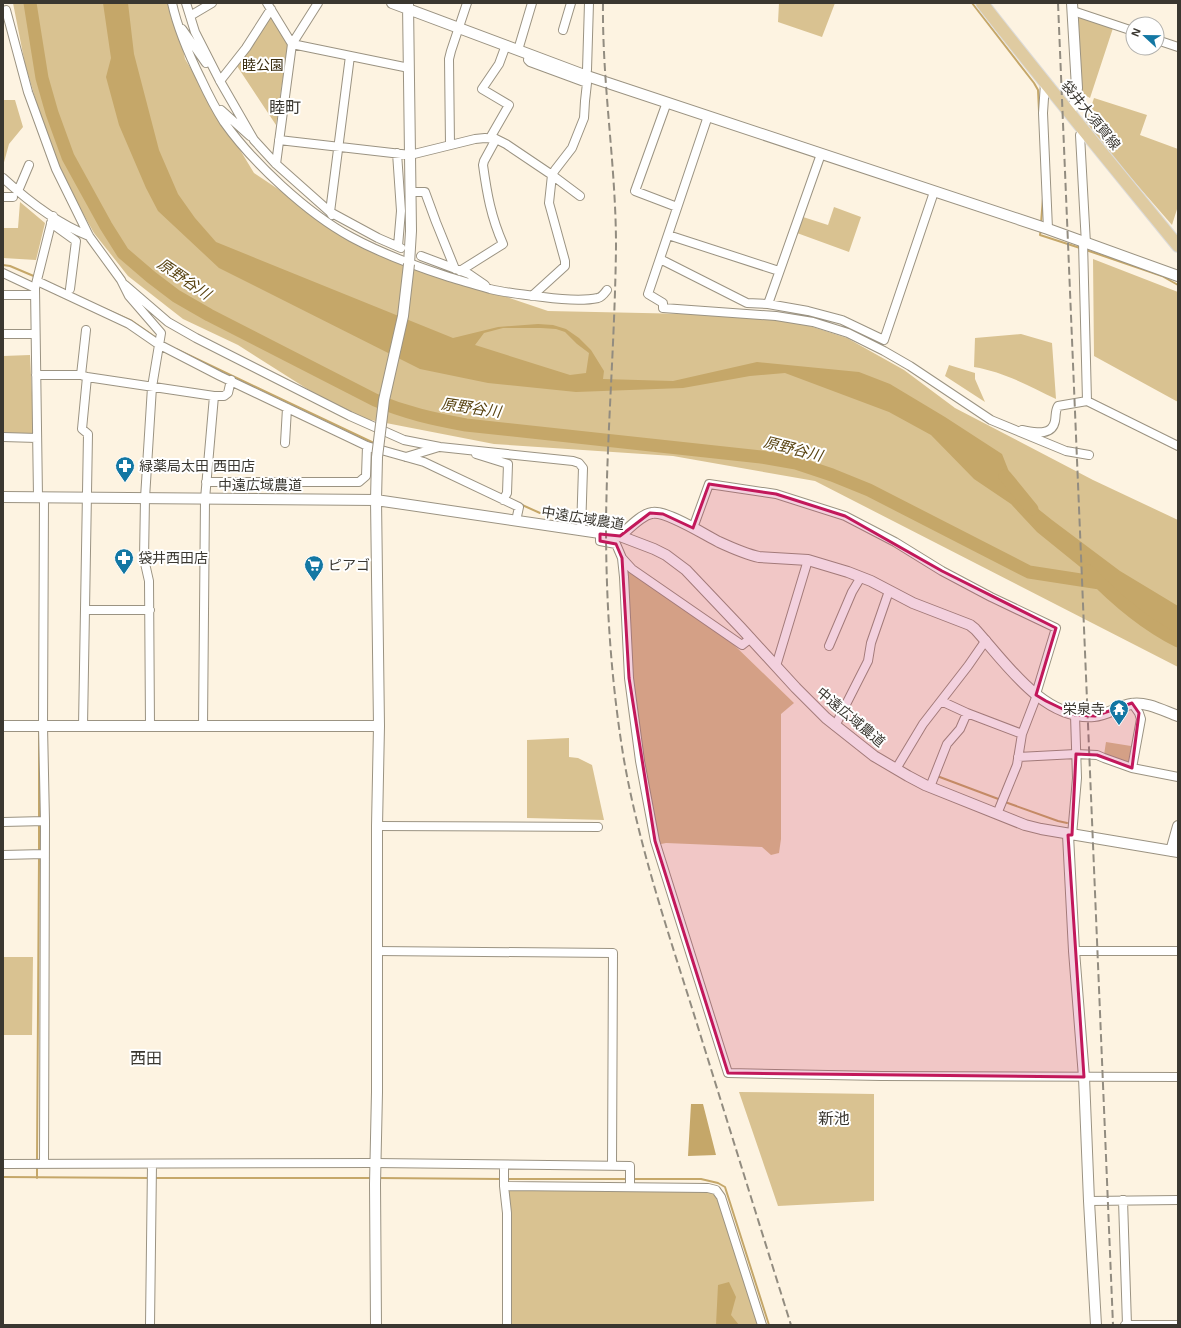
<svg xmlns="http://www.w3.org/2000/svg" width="1181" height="1328" font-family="Helvetica,'Noto Sans JP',sans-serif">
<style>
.green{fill:#d9c291}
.water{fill:#c5a769;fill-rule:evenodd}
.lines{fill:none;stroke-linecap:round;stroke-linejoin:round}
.stream{stroke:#c5a769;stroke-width:2}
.river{stroke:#c5a769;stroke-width:13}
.minor-casing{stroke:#9b9382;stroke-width:10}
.tertiary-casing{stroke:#9b9382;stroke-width:12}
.primary-casing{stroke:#dcdbda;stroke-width:14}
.minor{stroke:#fff;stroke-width:8}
.tertiary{stroke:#fff;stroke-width:10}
.primary{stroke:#dfcba1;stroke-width:12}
.rail{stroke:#928c80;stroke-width:2;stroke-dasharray:8 4;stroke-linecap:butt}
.tertiary-bridge-casing{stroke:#9b9382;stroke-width:12;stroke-linecap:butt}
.tertiary-bridge{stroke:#fff;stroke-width:10}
.marked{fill:#c2185b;fill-opacity:0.2;stroke:#c2185b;stroke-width:3;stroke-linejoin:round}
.labels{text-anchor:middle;stroke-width:4;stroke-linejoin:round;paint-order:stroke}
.park-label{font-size:14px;fill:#3a2d10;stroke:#fff}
.street-label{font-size:14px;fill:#3a3730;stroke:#fff}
.poi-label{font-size:14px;fill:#3a3730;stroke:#fff;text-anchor:start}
.water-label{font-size:15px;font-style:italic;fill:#584311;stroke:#fff}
.quarter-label{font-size:16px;fill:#3a3730;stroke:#fff}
</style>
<rect width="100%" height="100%" fill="#fdf3e1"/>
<path class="green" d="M13,3H173L185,59L254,173L371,251L548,311L737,315L791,320L847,338L904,370L955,408L1093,480L1178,520V667L815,481L673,456L494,444L350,416L238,345L183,319L128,276L94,233L63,178L46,135L25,64Z
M779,3H835L822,37L778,22Z
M1077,13L1114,25L1090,98L1081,93Z
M269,17H271L288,43L276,125L237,66Z
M1094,98L1147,115L1140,135L1178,149V206L1172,225L1085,125Z
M3,100H15L23,127L9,144L3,166Z
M20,202L45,223L36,260L3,258V228H18Z
M834,207L861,217L849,252L797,233L803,217L828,225Z
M1093,259L1178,292V402L1094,356Z
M1021,334L1052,343L1056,399C1029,386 1004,372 974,367L975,338Z
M30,355L34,433H3V356Z
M949,365L975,373V379L985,402L945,376Z
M627,567L732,643L794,703L781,714V839L779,853L771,855L762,847L666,843L656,845L648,807L627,636Z
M569,738V757L578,758L592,765L604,820L527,818V740Z
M1106,742L1131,746L1129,762L1104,755Z
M3,957H33L32,1035H3Z
M739,1092L874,1094V1201L778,1206Z
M708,1188L718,1192L759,1325H505V1191Z"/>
<path class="water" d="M103,3H128L134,54L159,150L178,194L195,218L216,242L453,338L498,327L538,324L553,325L566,329L579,338L591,350L604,371L603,379L673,381L757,362L859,372L890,384L945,417L1002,454L1017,492L1052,520L1120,571L1178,606V641L1100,583L1037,532L1011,504L974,479L931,435L889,412L785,373L750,376L683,388L576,392L488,383L420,369L219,268L158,211L146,188L119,125L106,77L111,58ZM503,328H541L556,329L565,332L577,344L589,353L586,373L570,375L475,345L484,333Z
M691,1104H703L716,1155L688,1156Z
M729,1282L736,1297L731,1315L739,1325H716L718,1285Z"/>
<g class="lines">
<path class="stream" d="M972,3L1034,83L1038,90L1039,111
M1041,223L1043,198
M1041,229L1040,235L1080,248
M1086,250L1162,276L1178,285
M3,265L10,266L36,277
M103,308L132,321L158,339
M176,349L376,444
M520,504L540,513
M39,729V819
M937,776L1001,800
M1005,802L1058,821L1067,823
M39,853V823
M37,1161L39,857
M3,1177L150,1178
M37,1178V1165
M154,1178H372
M378,1178L502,1179
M506,1179H628
M632,1179H701L718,1183L725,1187L769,1325"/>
<path class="river" d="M30,3L42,78L52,113L68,157L106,226L123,253L151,277L176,296L209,315L375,400C406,413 433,419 466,425L761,457L796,463L832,475L869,490L1029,572L1100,583
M1005,476L1032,509
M1088,571C1114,598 1144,624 1178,641"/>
<defs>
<path id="minor" d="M172,3C178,30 189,55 201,79C208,94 215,108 224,122C253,163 307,213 351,237C382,254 415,266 449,277C462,281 476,285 490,289C507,293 525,295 543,297C558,299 584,301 598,298C602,297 604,294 607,290
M186,3L195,32L220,81L254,140L276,164L330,212L378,238L401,248
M267,3L292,44L409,68
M6,10L28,92L56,169L89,236L121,280L129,296L161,333L152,387L145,498L144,559L149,581L150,726
M1073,11L1133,31
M190,16L212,3
M182,29L206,63
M563,30L571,3
M1157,40L1178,47
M518,50L532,3
M529,54L528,60L530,62L587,83L585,101L584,118L572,148L555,170L552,175L549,203L565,261V266L532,296
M587,70L589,3
M220,81L246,48L271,9
M1045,83L1043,113L1048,229
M667,102L635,191L677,207
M221,110L250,136
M708,116L648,294L663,303V308L776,316L813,322L848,333L884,351L910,366L991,420L1066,451L1089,455
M1085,131L1080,135L1086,244
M490,138L509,105L482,89L499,64L506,45
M279,140L410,155L475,139L485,138L496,139L506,144L552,175L580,196
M450,145L449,59L451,51L467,3
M397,153L401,211L398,246
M276,164L292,44L318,3
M3,178C27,200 58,224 89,236
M18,191L29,165
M411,192H425L436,222L455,269
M3,197H13
M332,215L330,212L350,56
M51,223L76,241L70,289
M668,235L779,271
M1083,242L1087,401L1178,446
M421,256L469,274L485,285
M660,259L747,303L768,304L808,311L842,320L884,340L934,192
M460,271L503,244C491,217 487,194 483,165L484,161L496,139
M3,273L35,288
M37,281L129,324L158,344L220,376L367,446L424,462L519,507L516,521
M125,285L168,322L196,338L350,416L404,440L440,447L573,461L579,463L583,468L581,531
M3,295H35
M768,304L821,154
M3,334H35
M36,375H81L87,377
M81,375L86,330
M1022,430C1034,432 1052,437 1055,421C1056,416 1055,411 1058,406L1087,401
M3,437L37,438
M285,443L287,408
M476,454L508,464L507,493L503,500
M406,457L439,447
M206,482H359L366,476L367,446
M38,497L35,288L53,216
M693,528L709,484L776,494L845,516L895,542L942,571L991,597L1056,628L1036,694
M600,534V541L616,544L622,558L624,577L629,678L640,761L655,841L728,1073L881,1076L1178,1077
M622,558L632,569L742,645L751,638
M85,610H150
M829,646L852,592L861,577
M776,666L808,560
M941,701L967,713L1022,734
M83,726L88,434L82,429L87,377L214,396
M203,726L205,499L214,396H224L228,393L231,380
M835,726L868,661L871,643L889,591
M1018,757L1076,754L1097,755L1104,758L1132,768L1178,777
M1132,768L1141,719L1139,713L1132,703
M896,769L923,724L968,666L986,640
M930,787L947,744L960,729L967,713
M997,814L1017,765L1022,734L1037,695
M3,822L45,821
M377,826L598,827
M1072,835L1077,778L1075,715
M3,855L44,854
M377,951L613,953L612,1166
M1074,951H1178
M3,1164L375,1163L630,1166V1186
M44,1164L45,821L43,726L44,497
M504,1165V1186
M1123,1200L1127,1325
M1089,1201L1178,1200
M150,1325L152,1164
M507,1325V1213L504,1186L708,1188L716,1190L721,1197L762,1325
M1125,1325H1178"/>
<path id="tertiary" d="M392,3L587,76L1048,229L1178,276
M408,4L411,231L409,264
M1069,111L1074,106L1077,88L1072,3
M3,497L376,500L620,536L654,549L666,555L686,570L741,628L796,688L826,718L874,756L908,776L925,785L1025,825L1041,829L1178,852
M620,536C628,529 642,514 652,513C666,510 705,535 719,542C732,548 745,554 759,557L808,560L848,572L871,581L913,603L970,625L975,629C1005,662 1043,720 1094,716C1107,715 1119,706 1131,704C1146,701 1164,711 1178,716
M3,726H379
M1068,835L1074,951L1084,1077L1089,1201L1096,1325
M1171,851L1178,826
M376,1325L375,1184L377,1092V826L379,726L376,500L377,457"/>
<path id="primary" d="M982,3C1046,85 1112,165 1178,246"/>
</defs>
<use href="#minor" class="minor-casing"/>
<use href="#tertiary" class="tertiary-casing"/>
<use href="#primary" class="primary-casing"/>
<use href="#minor" class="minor"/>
<use href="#tertiary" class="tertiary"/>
<use href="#primary" class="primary"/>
<path class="rail" d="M603,3C602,84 616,165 616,246C615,339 607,431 606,524C606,603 611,682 624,760C639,845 666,926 692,1008C725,1114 758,1220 791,1325
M1058,3L1113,1325"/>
<defs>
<path id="tertiary-bridge" d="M377,457L384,400L403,316L409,264"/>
</defs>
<use href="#tertiary-bridge" class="tertiary-bridge-casing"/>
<use href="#tertiary-bridge" class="tertiary-bridge"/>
</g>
<path class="marked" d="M709,484L776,494L845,516L942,571L1056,628L1036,695L1046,701L1075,715L1095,716L1132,703L1139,713L1132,768L1097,755L1076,754L1072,835H1068L1084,1077L728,1073L655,841L629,678L622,558L616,544L600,541V534L620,536L650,513L663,514L693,528Z"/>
<defs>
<symbol id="pharmacy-pin" viewBox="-11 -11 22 30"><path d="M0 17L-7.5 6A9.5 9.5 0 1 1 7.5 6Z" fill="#1377a3" stroke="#fff"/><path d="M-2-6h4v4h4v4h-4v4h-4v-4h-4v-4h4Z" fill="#fff"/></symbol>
<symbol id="supermarket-pin" viewBox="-11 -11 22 30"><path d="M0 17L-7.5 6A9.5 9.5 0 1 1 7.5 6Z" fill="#1377a3" stroke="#fff"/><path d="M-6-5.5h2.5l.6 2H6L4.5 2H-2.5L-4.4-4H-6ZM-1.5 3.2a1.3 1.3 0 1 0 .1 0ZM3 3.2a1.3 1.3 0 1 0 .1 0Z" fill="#fff"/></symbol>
<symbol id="temple-pin" viewBox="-11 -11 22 30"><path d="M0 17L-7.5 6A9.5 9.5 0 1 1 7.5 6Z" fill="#1377a3" stroke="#fff"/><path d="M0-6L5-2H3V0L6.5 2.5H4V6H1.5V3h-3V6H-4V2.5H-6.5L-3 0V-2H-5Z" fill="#fff"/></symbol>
</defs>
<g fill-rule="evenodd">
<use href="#pharmacy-pin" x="114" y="455" width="22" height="30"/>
<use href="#pharmacy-pin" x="113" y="547" width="22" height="30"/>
<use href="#supermarket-pin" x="303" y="554" width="22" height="30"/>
<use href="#temple-pin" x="1108" y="698" width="22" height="30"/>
</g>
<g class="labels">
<g class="park-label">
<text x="263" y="70">睦公園</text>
</g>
<g class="street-label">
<text transform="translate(1091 115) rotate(51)" y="5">袋井大須賀線</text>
<text x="260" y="490">中遠広域農道</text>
<text transform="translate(583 518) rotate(9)" y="5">中遠広域農道</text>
<text transform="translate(851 717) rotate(40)" y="5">中遠広域農道</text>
</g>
<g class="poi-label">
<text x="139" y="471">緑薬局太田 西田店</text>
<text x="138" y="563">袋井西田店</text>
<text x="328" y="570">ピアゴ</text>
<text x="1105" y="714" text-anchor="end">栄泉寺</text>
</g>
<g class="water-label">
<text transform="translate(184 279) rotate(34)" y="5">原野谷川</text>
<text transform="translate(471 408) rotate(8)" y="5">原野谷川</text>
<text transform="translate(793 449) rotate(14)" y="5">原野谷川</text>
</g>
<g class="quarter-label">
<text x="285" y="113">睦町</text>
<text x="146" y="1064">西田</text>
<text x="834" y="1124">新池</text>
</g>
</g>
<rect width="1181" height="1328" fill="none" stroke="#3a3730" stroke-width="8"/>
<g transform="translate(1145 36) rotate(292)"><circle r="19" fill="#ffffff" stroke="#b0afac"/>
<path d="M0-3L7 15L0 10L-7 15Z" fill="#1377a3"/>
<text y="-6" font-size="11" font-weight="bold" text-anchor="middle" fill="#3a3730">N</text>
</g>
</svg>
